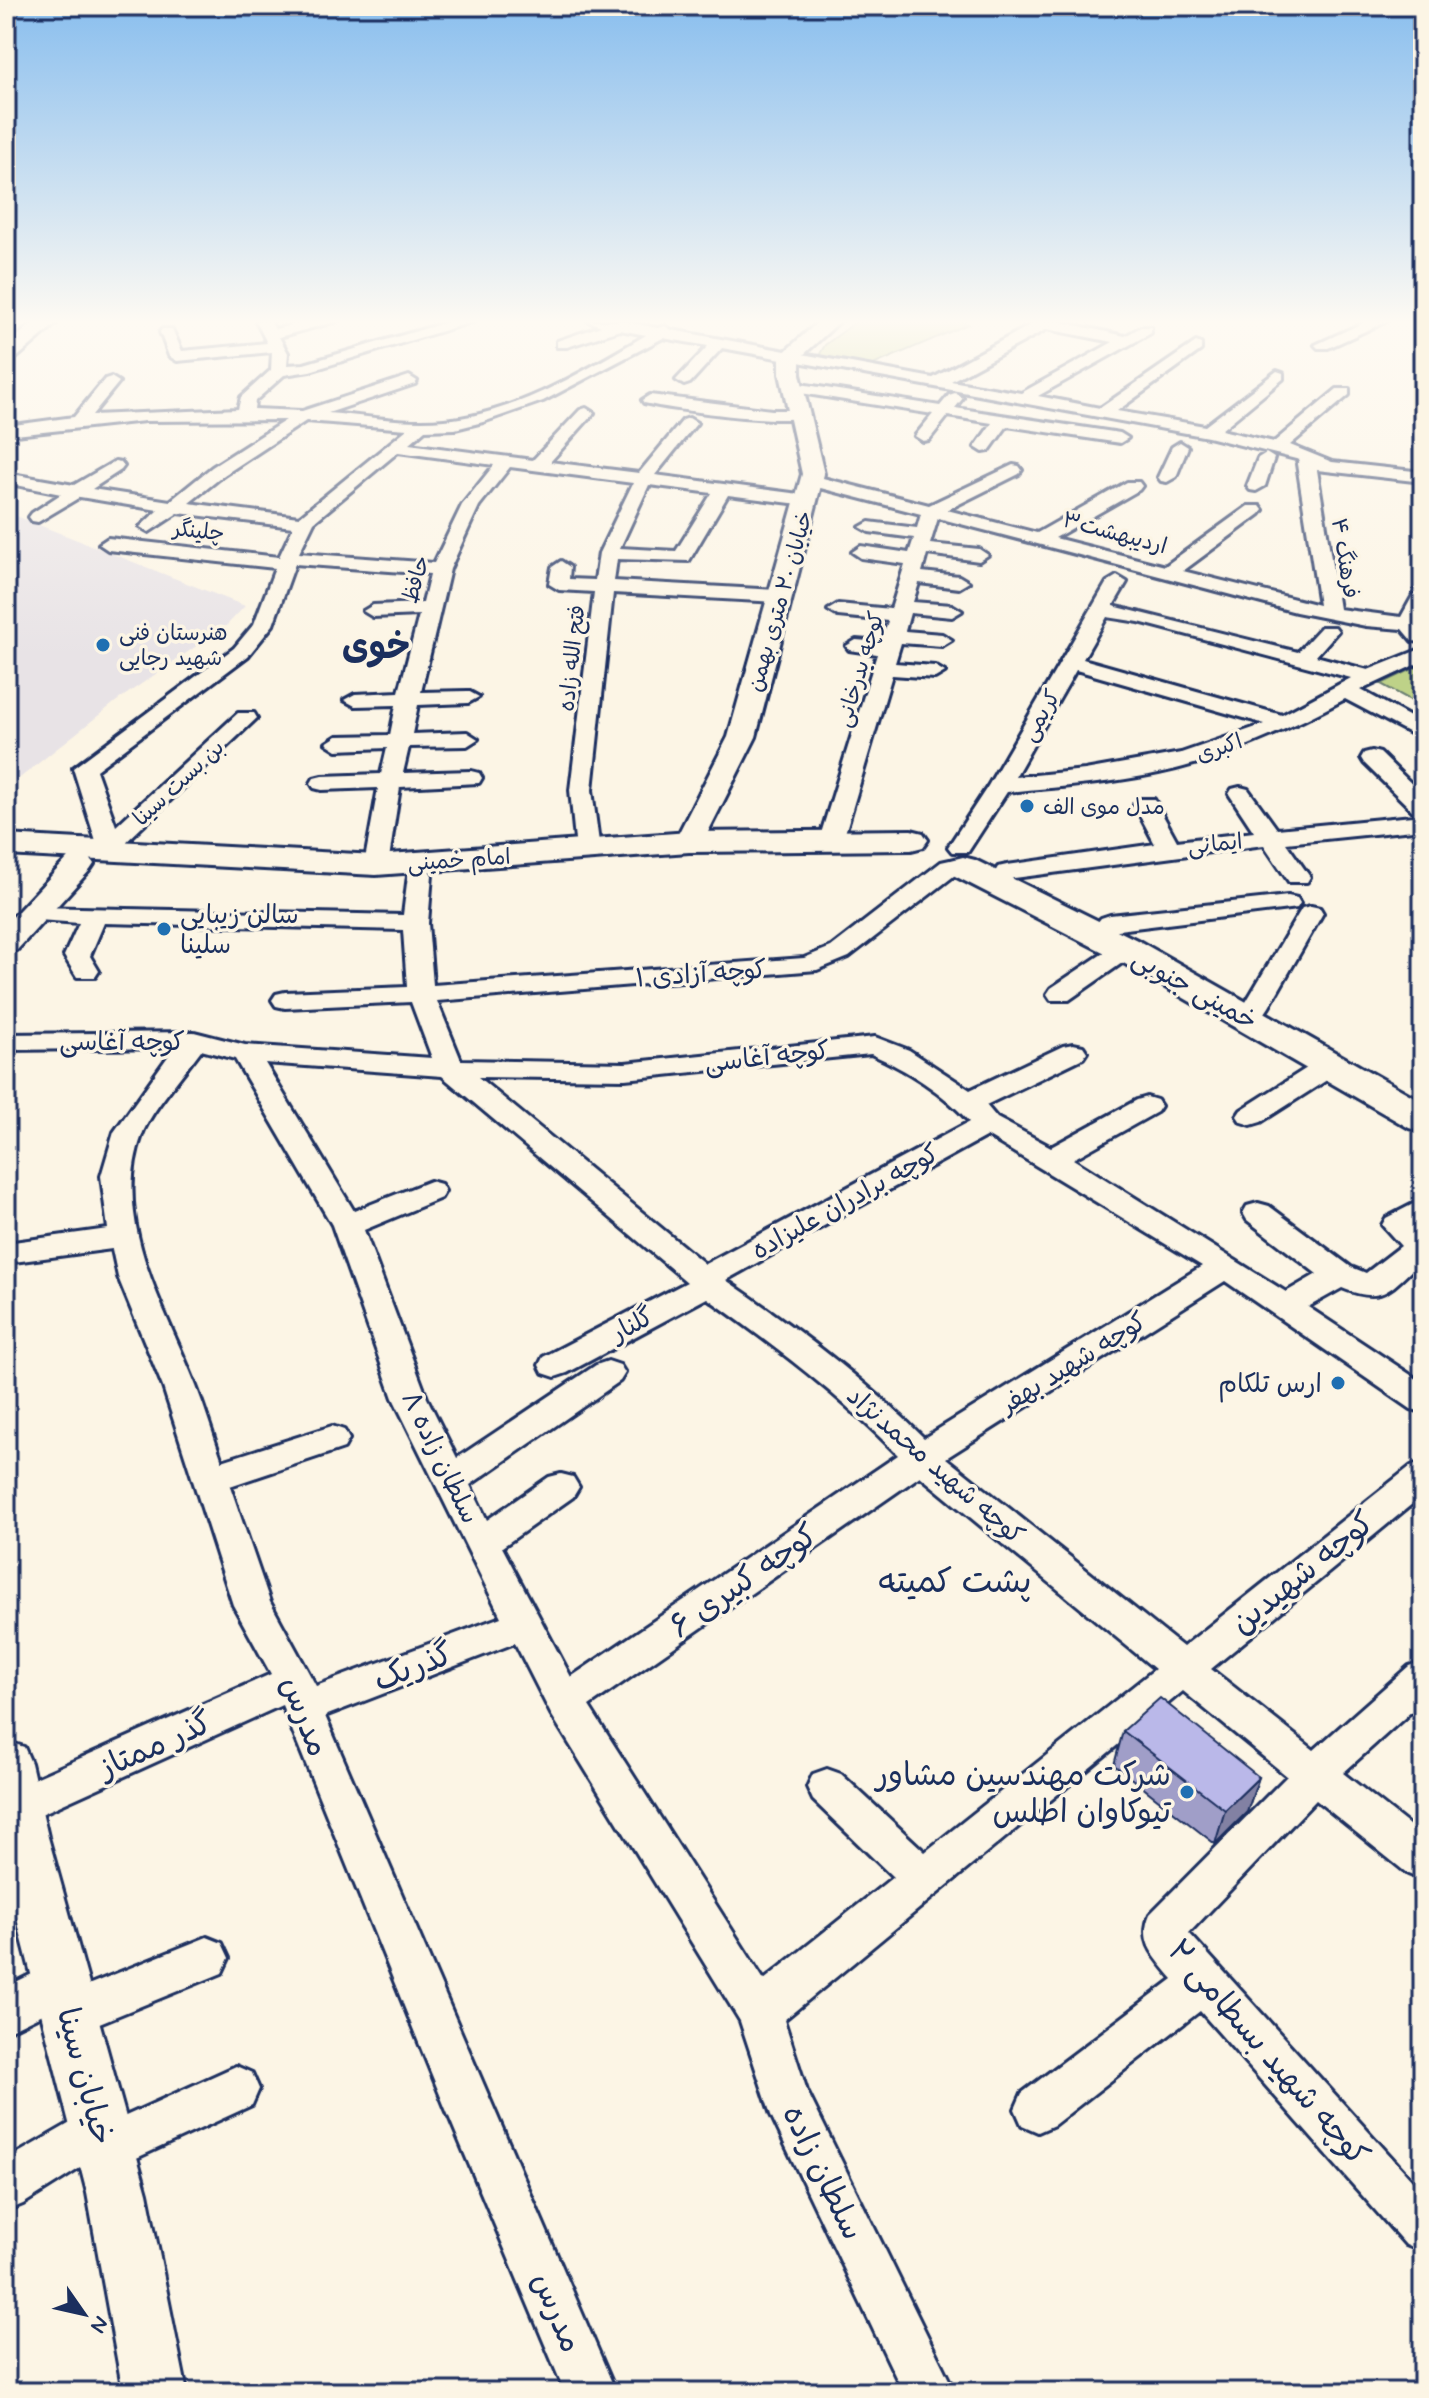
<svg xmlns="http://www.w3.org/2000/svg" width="1429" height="2398" font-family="Mynerve,'Playpen Sans Arabic',sans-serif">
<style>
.built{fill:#e8e3e6}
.green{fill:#bed288;stroke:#6c8073;stroke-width:2}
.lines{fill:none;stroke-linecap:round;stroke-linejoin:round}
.minor-casing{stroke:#1b2f5e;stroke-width:6}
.tertiary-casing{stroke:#1b2f5e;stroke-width:6}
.secondary-casing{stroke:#1b2f5e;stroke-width:6}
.minor{fill:#fcf5e5;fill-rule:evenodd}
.tertiary{fill:#fcf5e5;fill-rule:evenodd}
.secondary{fill:#fcf5e5;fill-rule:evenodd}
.wall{fill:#a09ec8;stroke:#1b2f5e;stroke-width:2}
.shaded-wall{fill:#8281a3;stroke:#1b2f5e;stroke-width:2}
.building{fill:#bab8e9;stroke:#1b2f5e;stroke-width:2}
.poi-dot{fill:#1f6fb2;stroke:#fcf5e5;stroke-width:3}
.labels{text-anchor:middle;stroke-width:7;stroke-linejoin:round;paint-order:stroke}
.far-street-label{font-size:22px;fill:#1b2f5e;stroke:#fcf5e5}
.far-poi-label{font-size:22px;fill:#1b2f5e;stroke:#fcf5e5;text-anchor:start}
.poi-label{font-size:26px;fill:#1b2f5e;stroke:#fcf5e5;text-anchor:start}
.street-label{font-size:26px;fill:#1b2f5e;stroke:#fcf5e5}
.near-street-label{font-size:32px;fill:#1b2f5e;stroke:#fcf5e5}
.near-poi-label{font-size:32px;fill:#1b2f5e;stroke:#fcf5e5;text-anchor:end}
.near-neighbourhood-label{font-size:34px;fill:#1b2f5e;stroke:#fcf5e5}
.far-town-label{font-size:36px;font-weight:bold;fill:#1b2f5e;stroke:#fcf5e5}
</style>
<rect width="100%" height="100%" fill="#fcf5e5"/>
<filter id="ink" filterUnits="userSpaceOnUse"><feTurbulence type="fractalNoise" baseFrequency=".0125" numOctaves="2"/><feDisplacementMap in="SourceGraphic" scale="16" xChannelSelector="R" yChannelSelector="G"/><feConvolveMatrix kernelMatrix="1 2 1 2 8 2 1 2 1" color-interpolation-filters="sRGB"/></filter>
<g filter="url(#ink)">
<path class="built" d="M6,512L245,606L227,625L118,700L6,789Z"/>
<path class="green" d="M857,321H960L968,324L873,365L816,361L825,345Z
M1423,664V707L1381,684Z"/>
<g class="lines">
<defs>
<path id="minor" d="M256,321H270L275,329L309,321H337L279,337L288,353L287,365L304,364L451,321H475L310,371L284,375L255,401L254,409L302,411L409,376L417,381L415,384L328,413C366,416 407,424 444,420C516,414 586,370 646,335L620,330L567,347H557V341L601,326L588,321H621L658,328L665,326L672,330L933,378L1038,321H1057L1125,336L1141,327H1151V333L1038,396L1100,408L1196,342L1201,344V350L1117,411L1205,426L1277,371L1283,373V379L1221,430L1274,442L1337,389H1349V395L1290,445L1332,462L1423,472V482L1317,470L1339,609L1401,617L1416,590L1423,588V613L1418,623L1423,629V642L1412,641L1402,629L1366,626L1296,612L938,518L930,544L979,549L988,555L979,561L927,554L922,572L959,576L969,582L959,588L919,583L913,602L952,605L962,611L952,617L910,613L905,631L942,634L952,640L942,646L901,643L895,663L935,666L945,672L935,678L892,675L843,840L839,845H823L819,840L877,654L849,650L846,646L856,640L881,642L888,621L838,616L828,610L838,604L891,609L905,564L861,558L852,552L861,546L909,553L914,538L869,532L860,527L869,522L917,528L921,514L805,484L802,480L805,476L811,475L929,505L1013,465L1019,466L1022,470L1019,474L947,510L1037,533L1127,482H1139L1142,486L1139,490L1055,538L1165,566L1248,506H1260L1263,510L1260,514L1183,571L1319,605L1297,464L1300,460L1208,437L722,348L690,383L684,385L676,380L708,346L663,338L543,401L483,422L455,429L425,430L409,444L533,460L580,410L586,408L594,413L550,462L639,473L683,420L689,418L697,423L655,475L807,495L816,500L807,505L728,495L689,561L617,559L614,581L778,590L788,596L778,602L613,593L592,790L600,850L596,855H580L576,850L570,790L594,592L559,590L549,584L552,567L561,561L570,567L569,579L595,580L599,553L633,483L510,467L479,506L450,569L421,692L468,691L479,697L468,703L418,705L412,734L467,732L478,739L467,746L409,747L403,773L471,771L479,773L482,778L479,783L400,787L388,865L385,870H367L364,865L378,788L322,790L314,788L311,783L314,778L322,776L381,774L387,748L337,750L326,743L337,736L390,735L396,705L355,706L344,700L355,694L399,692L419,615L373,617L363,611L373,605L423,603L430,574L295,564L273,625L248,656L96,770L116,826L238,713H254L257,718L123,845L125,852L121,857H105L97,845L73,768L234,648L254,624L275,568L108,550L99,544L108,538L279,557L293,527L178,513L149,532L140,527L158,510L80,497L38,522L32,521L29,517L32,513L61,494L6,483V473L74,485L115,461L121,462L124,466L121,470L92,489L170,501L212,467L286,420L145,421L6,436V426L74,417L105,379L111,377L119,382L92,415L238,409L241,397L271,370L272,352L177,361L169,356L160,332L162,329H172L182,351L267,343ZM1047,329L1113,342L1021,393L951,381ZM306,421L407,429L299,517L189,503L224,475ZM398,452L494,465L462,505L434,563L299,553L314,522ZM649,485L712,493L676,551L620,548Z
M1367,321H1387L1328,348H1318L1315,345Z
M794,383L940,406L949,395L955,393L963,398L955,408L1120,433L1128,438L1120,443L1007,426L989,451L983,452L975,447L992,423L948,416L929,440L923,441L915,436L933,414L788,391L786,388Z
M650,395L772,410H801L809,415C795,427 668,409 644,403L642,400Z
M1180,442L1188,447L1176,477L1167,482L1161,481L1158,477L1172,447Z
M1266,453L1274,458L1265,486L1256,491L1250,490L1247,486L1258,458Z
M1117,576L1127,582L1113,606L1298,652L1321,627H1335L1338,631L1316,656L1368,670L1423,648V661L1361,690L1423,724V740L1345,699C1296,725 1248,748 1194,764C1134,782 1068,786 1007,792L968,852H952L948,847L988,786L1107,582ZM1107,617L1139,622L1351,678L1282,715L1083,659ZM1076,670L1265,724L1181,753L1085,770L1015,777Z
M1372,751L1380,753L1423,795V815L1415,813L1364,763L1361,758L1364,753Z
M1240,787L1248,789L1277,829L1423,815V829L1286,843L1310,877L1307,882H1289L1264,845L1007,879L998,877L995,872L998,867L1007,865L1155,844L1134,804L1138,799H1154L1177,841L1254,832L1229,794L1232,789Z
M950,860L959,862L962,867L959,872L849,957L817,970L437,1001L461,1060L625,1063L875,1037L909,1050L970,1090L1063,1046L1073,1044L1083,1046L1087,1052L1083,1058L986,1105L997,1118L1051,1147L1137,1100L1147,1097L1157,1100L1161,1106L1157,1112L1073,1159L1286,1292L1317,1274L1247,1220L1243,1213L1247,1206L1258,1203L1269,1206L1351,1267L1366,1273L1401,1246L1382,1225L1386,1218L1423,1199V1223L1417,1226L1423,1232V1260C1390,1288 1386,1306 1342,1288L1308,1307L1423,1383V1412L1411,1409L1225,1281L946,1458L1183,1647L1411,1466L1423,1462V1495L1211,1669L1314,1750L1409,1666L1423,1661V1701L1343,1773L1423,1836V1880L1408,1874L1316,1800L1189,1933L1423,2192V2252L1406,2245L1200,2011L1054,2125L1038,2132L1022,2125L1015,2109L1022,2093L1173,1979C1155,1957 1138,1942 1150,1914L1287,1776L1183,1691L784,2020L807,2091L955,2392H903L771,2115L740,2021L551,1714L515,1643L325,1716L616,2392H565L445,2107L282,1705L30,1819L16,1824L6,1820V1791L271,1674L233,1605L163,1387L118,1277L112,1249L6,1263V1243L108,1229L101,1176L114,1132L174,1048L6,1050V1034L194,1032L245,1045L432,1058L411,1002L285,1008L276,1006L272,1000L276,994L285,992L407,987L403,930L104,923L90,956L99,971L95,977H77L64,956L79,923L25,919L22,914L25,909L34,907L403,915L408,875L411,870H429L432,875L428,923L433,985L804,958L831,947L941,862ZM201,1050L235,1059L332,1225L393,1398L501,1617L316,1686L270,1602L230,1486L344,1448L349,1439L344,1430L332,1426L222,1461C213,1436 206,1411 196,1386C166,1309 110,1220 142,1135C150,1112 185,1072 201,1050ZM871,1054C905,1069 945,1093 969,1122L705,1264L478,1077L625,1079ZM265,1063L442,1076L687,1282L543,1357L539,1365L543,1373L555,1377L567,1373L707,1298C775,1346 841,1396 898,1455L571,1677L502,1547L573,1497L579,1487L573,1477L561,1474L549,1477L487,1520L470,1485L620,1381L625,1373L620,1365L608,1361L596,1365L457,1458L427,1398L364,1230L441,1198L445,1191L441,1184L430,1181L354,1211ZM987,1136L1202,1266L924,1438C864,1378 796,1328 726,1280ZM920,1476L1155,1669L925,1852L841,1774L827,1769L813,1774L807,1787L813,1800L893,1877L764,1980L589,1706Z
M1288,896L1297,898L1300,903L1297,908L1110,931L1101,928L1097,923L1101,918L1110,915Z
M1311,906L1320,908L1323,913L1269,1007L1265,1013H1247L1243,1007L1299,913L1302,908Z
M1126,941L1135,944L1139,949L1135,954L1069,1000H1051L1047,994L1051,988L1117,944Z
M1331,1057L1341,1059L1345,1065L1341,1071L1261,1122L1251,1125L1241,1122L1237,1116L1241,1110L1321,1059Z
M207,1937L222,1943L229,1958L222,1973L70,2035L54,2029L49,2011L6,2032V1987L60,1960L75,1966L82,1981L78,1989Z
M236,2066L252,2073L259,2089L252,2105L106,2172L88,2163L23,2204L6,2211V2160L100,2106L116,2113L119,2119Z"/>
<path id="tertiary" d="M819,321H840L800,358V374L824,474L756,737L700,848L689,851L678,848L674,842L728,737L802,474L780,374V356Z
M79,855L90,858L94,864L90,870L17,950L6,953V924L68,858Z
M6,1741L24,1747L31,1763L48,1837L147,2193L187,2392H123L87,2193L6,1876Z"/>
<path id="secondary" d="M36,321H59L14,360L6,361V345Z
M911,830L923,833L928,840L923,847L911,850L689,852L376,875L6,855V835L376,855L689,832Z
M963,857L975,860L1139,941L1423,1102V1132L1409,1128L1113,957L951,874L946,867L951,860Z"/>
</defs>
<use href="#minor" class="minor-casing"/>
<use href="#tertiary" class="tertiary-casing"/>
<use href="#secondary" class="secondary-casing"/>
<use href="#minor" class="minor"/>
<use href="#tertiary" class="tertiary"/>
<use href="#secondary" class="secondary"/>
</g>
<path class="wall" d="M1123,1731L1259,1777L1247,1812L1215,1844L1114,1765Z"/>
<path class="shaded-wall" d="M1259,1777L1247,1812L1215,1844L1225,1810Z"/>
<path class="building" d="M1160,1698L1259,1777L1225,1810L1123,1731Z"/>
</g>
<linearGradient id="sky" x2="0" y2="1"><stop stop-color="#89beee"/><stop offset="0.49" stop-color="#fefaf3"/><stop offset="1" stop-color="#fefaf3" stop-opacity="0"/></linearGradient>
<rect width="1429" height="657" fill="url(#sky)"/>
<g class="poi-dot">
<circle cx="103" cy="645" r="8"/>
<circle cx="1027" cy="806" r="8"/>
<circle cx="164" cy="929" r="8"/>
<circle cx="1338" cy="1383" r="8"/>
<circle cx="1187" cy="1792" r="8"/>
</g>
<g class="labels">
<g class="far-street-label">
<text transform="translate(199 530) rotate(6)" y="8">چلینگر</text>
<text transform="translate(1115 532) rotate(15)" y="8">اردیبهشت۳</text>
<text transform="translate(1346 558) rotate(81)" y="8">فرهنگ ۴</text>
<text transform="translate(415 579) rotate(-74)" y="8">حافظ</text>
<text transform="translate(779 601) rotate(-74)" y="8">خیابان ۲۰ متری بهمن</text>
<text transform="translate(571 658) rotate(-84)" y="8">فتح الله زاده</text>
<text transform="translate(859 669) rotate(-73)" y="8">کوچه بدرخانی</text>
<text transform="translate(1040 715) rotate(-60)" y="8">کریمی</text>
<text transform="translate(1219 747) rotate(-19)" y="8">اکبری</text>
<text transform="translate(178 782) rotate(-43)" y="8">بن بست سینا</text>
<text transform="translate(1215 843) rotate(-6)" y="8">ایمانی</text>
<text transform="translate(459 859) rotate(-4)" y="8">امام خمینی</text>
</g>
<g class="far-poi-label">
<text x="119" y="640">هنرستان فنی<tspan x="119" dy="25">شهید رجایی</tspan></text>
<text x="1043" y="814">مدل موی الف</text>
</g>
<g class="poi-label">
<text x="180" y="923">سالن زیبایی<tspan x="180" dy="30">سلینا</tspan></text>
<text x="1322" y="1392" text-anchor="end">ارس تلکام</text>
</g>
<g class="street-label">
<text transform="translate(701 973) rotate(-4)" y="9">کوچه آزادی ۱</text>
<text transform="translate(1195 989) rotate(29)" y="9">خمینی جنوبی</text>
<text x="122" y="1050">کوچه آغاسی</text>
<text transform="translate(767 1056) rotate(-6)" y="9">کوچه آغاسی</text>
<text transform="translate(845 1201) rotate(-29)" y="9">کوچه برادران علیزاده</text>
<text transform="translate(632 1324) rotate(-28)" y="9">گلنار</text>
<text transform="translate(1073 1362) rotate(-32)" y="9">کوچه شهید بهفر</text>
<text transform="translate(441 1457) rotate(64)" y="9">سلطان زاده ۸</text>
<text transform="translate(936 1465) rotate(41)" y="9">کوچه شهید محمدنژاد</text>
</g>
<g class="near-street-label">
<text transform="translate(1302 1572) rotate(-39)" y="11">کوچه شهیدین</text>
<text transform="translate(743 1580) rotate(-35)" y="11">کوچه کبیری ۶</text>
<text transform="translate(413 1666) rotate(-21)" y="11">گذریک</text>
<text transform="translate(306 1716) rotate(69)" y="11">مدرس</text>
<text transform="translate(155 1744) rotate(-24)" y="11">گذر ممتاز</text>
<text transform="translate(1269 2052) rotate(49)" y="11">کوچه شهید بسطامی ۲</text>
<text transform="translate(86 2076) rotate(75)" y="11">خیابان سینا</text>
<text transform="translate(824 2172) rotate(64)" y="11">سلطان زاده</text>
<text transform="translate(558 2312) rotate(67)" y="11">مدرس</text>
</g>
<g class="near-poi-label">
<text x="1171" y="1785">شرکت مهندسین مشاور<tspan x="1171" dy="37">تیوکاوان اطلس</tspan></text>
</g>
<g class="near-neighbourhood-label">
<text x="955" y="1592">پشت کمیته</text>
</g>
<g class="far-town-label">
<text x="376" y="658">خوی</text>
</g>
</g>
<rect width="1429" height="2398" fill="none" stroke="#fcf5e5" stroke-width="32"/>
<rect x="16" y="16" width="1397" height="2366" fill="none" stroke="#1b2f5e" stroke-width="3" filter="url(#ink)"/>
<g transform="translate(84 2314) rotate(124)" stroke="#fcf5e5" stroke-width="6" paint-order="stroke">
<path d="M0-6L14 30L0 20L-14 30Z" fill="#1b2f5e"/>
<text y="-12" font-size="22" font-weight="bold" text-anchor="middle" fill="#1b2f5e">N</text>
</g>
</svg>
